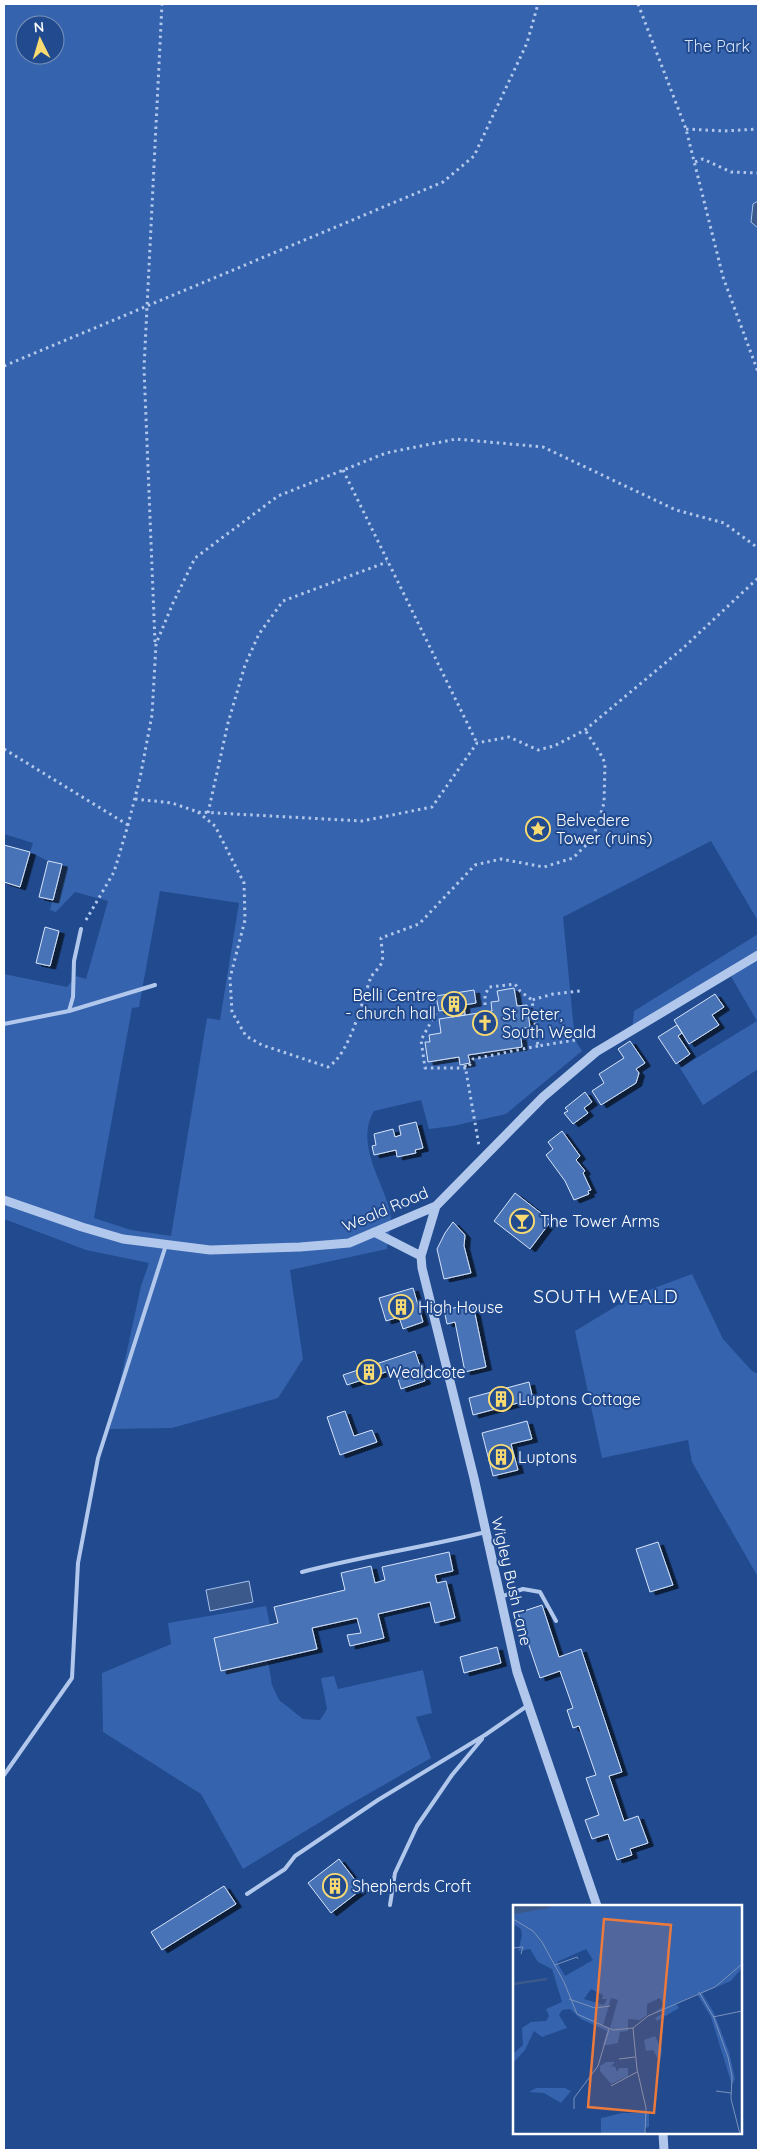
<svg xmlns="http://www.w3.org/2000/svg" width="762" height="2154" font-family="Quicksand,sans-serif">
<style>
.green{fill:#3563ad;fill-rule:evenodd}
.water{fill:#3c598b;stroke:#a4c2ee}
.building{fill:#4a73b7;stroke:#d6e4f9;filter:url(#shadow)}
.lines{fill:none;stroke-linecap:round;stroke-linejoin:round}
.path{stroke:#b1c8ec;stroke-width:3;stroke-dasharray:2.5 4;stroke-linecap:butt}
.service{stroke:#b1c8ec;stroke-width:4}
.tertiary{stroke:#b1c8ec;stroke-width:9}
.labels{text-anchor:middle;stroke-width:4;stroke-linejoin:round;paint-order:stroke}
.park-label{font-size:16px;fill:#d6e4f9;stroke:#214a8f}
.poi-label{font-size:16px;fill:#fff;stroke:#214a8f;text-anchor:start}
.street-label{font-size:16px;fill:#fff;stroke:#214a8f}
.quarter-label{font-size:19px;letter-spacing:1px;fill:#fff;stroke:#214a8f}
.inset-river{fill:none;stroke:#3c598b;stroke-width:2.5}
.inset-road{fill:none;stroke:#7a92bc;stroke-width:1}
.view{fill:#ed7a3d;fill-opacity:0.15;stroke:#ed7a3d;stroke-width:2.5}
.inset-edge{fill:none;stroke:#fff;stroke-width:2.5}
</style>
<defs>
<filter id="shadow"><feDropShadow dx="5.5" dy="3" stdDeviation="0" flood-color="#0009"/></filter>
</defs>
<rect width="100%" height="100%" fill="#214a8f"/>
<path class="green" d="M4,4H758V921L711,841L563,917L575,1040L582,1051L506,1114L453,1126L429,1129L421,1100L374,1111C355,1144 382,1179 390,1211C393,1222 388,1238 387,1249L290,1270L303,1359L278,1398L172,1428L110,1429L141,1286L149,1263L86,1250L4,1219V974L67,987L76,976L86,979L108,901L75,892L56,912L50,910L61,864L48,861L30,852L33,843L4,834ZM25,25H55V55H25ZM160,891L239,903L220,1020L207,1018L171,1236L131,1230L94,1218L132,1008L139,1007Z
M758,934V1069L703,1105L680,1068L757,1021L729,973L632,1030L634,1011Z
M692,1274L723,1339L752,1371L758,1374V1577L692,1462L688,1440L602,1458L575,1331L633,1296Z
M266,1606L270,1625L214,1638L221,1671L268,1660L272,1685L279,1700L303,1719L320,1720L327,1709L321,1678L334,1676L338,1689L423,1670L432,1713L416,1717L431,1758L340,1810L243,1869L201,1794L103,1732L102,1673L171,1644L168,1623Z"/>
<path class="water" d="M758,201V228L751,222L753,204Z
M249,1581L253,1602L210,1611L206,1590Z"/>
<path class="building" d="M4,845L30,852L20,887L4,882Z
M48,861L62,864L53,900L39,897Z
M45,927L59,931L50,966L36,963Z
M514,988L517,1006L527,1005L530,1027L520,1029L522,1047L468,1055L470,1063L460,1065L459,1057L428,1062L425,1042H430L429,1035L441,1033L439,1019L492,1011L491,1002L499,1001L497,991Z
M474,990L476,1003L464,1005L465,1015L452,1017L450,1009L439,1011L436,996Z
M715,994L724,1007L712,1015L719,1025L689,1044L674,1020Z
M677,1025L682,1033L678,1036L690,1054L676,1064L658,1037Z
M630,1041L645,1063L636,1069L639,1073L636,1083L601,1105L592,1091L604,1083L599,1074L624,1058L618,1049Z
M585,1092L592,1102L584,1108L588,1113L573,1124L564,1113L568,1111L565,1108Z
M416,1122L423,1148L415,1150L416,1153L397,1157L396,1150L374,1155L372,1146L376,1145L374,1134L393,1129L395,1137L401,1135L399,1126Z
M562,1131L580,1156L576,1160L585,1171L583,1173L591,1190L588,1191L589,1194L574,1200L565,1181L546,1155L553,1149L548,1142Z
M515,1193L551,1221L530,1249L494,1221Z
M453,1222L465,1235L464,1246L471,1273L444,1279L437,1249L445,1233Z
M413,1288L423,1322L403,1329L399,1317L386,1321L379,1298Z
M473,1304L486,1367L465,1372L455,1322L447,1324L444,1310Z
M415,1351L425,1381L401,1389L395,1369L347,1385L343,1375Z
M529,1382L533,1399L473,1415L469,1398Z
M345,1411L354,1436L372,1430L377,1442L340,1455L327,1417Z
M527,1421L532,1439L511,1444L518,1470L493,1476L482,1433Z
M658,1542L673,1585L650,1592L636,1549Z
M449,1552L453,1571L435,1575L437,1583L446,1581L455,1618L435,1623L430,1602L378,1614L384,1638L350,1646L347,1635L361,1633L357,1618L312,1628L317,1649L221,1671L214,1638L278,1623L274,1607L345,1590L341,1573L371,1566L375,1583L385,1580L382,1567Z
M542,1605L559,1657L581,1649L622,1772L609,1776L624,1821L638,1816L648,1843L630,1849L632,1855L617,1860L608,1834L592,1839L585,1820L599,1815L586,1778L596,1775L579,1726L573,1728L567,1710L573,1708L560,1671L540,1678L518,1613Z
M497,1647L501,1663L464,1673L460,1657Z
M339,1859L362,1889L331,1913L308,1883Z
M224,1886L236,1904L162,1950L151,1932Z"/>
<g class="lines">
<path class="path" d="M638,4L686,129L723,277L758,372
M686,129L724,131L758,129
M695,162L703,159L731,172L758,173
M4,366L443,182L474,156L527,43L538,4
M343,470L477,743
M155,642L144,368L162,4
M4,749L128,825
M135,799L172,803L198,812L362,821L432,807L477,743L509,737L538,750L554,746L585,730L682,649L758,578
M198,812L215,826L244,883L245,920L230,978L232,1012L246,1036L262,1045L328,1067C350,1054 362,1001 371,977C374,972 381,967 382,961C384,955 381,945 381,938L419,924L475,865L501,859L544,867L573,858L593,838L604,803L605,763L600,753L585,730
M208,813L228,723L245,665L259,634L283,601L387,562
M86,920L114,872L128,825L140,778L152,715L156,644L173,603L195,558L278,496L386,453L456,439L543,447L676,510L724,523L758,548
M485,1005V995L489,987L515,984L520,991L532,1000
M436,1013L421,1040L425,1068H465L469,1066L473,1059L538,1046
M575,1040L538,1046L532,1000L553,994L580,991
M465,1065L479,1146"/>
<path class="service" d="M69,1011L73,997L74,961L81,929
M4,1024L69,1011L155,985
M302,1572C363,1556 425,1547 486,1532
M500,1597L523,1589L540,1592L556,1621
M4,1775L72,1678L78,1563L98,1458L166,1245
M247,1894L285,1869L295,1856L378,1800L485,1735L527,1706
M390,1905L395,1873L417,1826L452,1775L482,1739"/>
<path class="tertiary" d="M4,1200L82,1227L123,1239L210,1250L300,1247L349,1243L436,1206L543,1097L596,1052L758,955
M436,1206L421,1256L422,1268L474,1478L517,1672L597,1906
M374,1232L421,1256
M663,2133L664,2150"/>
</g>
<defs>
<symbol id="sight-ring" viewBox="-11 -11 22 22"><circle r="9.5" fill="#214a8f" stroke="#f9db72" stroke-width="1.5"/><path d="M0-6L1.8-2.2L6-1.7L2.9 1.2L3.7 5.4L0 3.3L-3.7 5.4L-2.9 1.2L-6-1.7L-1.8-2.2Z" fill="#f9db72"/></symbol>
<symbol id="building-ring" viewBox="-11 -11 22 22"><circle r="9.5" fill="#214a8f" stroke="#f9db72" stroke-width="1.5"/><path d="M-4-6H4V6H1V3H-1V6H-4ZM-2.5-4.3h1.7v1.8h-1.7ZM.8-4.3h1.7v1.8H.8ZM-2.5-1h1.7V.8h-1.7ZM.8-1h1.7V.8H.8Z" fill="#f9db72"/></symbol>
<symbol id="church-ring" viewBox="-11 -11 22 22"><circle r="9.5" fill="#214a8f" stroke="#f9db72" stroke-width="1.5"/><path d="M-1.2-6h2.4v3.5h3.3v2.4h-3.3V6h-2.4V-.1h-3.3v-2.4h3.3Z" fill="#f9db72"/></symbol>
<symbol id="bar-ring" viewBox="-11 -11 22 22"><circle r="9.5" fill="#214a8f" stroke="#f9db72" stroke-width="1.5"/><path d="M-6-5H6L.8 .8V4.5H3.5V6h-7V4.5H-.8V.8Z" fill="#f9db72"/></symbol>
</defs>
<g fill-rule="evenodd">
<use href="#sight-ring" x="524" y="815" width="28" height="28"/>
<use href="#building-ring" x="440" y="990" width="28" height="28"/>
<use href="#church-ring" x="471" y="1009" width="28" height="28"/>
<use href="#bar-ring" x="508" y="1207" width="28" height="28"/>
<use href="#building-ring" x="387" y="1293" width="28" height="28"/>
<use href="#building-ring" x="355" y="1358" width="28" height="28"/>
<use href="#building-ring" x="487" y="1385" width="28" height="28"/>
<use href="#building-ring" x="487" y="1443" width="28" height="28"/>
<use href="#building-ring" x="321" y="1872" width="28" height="28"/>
</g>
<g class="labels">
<g class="park-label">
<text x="717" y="52">The Park</text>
</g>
<g class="poi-label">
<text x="556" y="826">Belvedere<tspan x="556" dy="18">Tower (ruins)</tspan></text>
<text x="436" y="1001" text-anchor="end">Belli Centre<tspan x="436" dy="18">- church hall</tspan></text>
<text x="502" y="1020">St Peter,<tspan x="502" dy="18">South Weald</tspan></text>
<text x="540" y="1227">The Tower Arms</text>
<text x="418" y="1313">High House</text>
<text x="386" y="1378">Wealdcote</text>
<text x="518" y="1405">Luptons Cottage</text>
<text x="518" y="1463">Luptons</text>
<text x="352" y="1892">Shepherds Croft</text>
</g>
<g class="street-label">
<text transform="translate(385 1209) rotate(-23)" y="6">Weald Road</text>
<text transform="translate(512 1581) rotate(77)" y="6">Wigley Bush Lane</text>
</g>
<g class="quarter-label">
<text x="606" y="1303">SOUTH WEALD</text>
</g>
</g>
<g transform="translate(513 1905)">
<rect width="229" height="229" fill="#214a8f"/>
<path d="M0,0H229V63L218,76L189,88L201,108L216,147L222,174L219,180L198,112L184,89L163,99L166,103L144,116L142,113L149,109L148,105L139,109L151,101L147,93L134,99V110L127,115L115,114V126L107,127L105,138L95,140H90L94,126L68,114L57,104L49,105L46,110L54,123L29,132L21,126L12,145L0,158V149L10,140L9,123L18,117L33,116L36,111L33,104L49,97L39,64L25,57L17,44L5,46L9,31L8,24L0,19ZM73,44L80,55L52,71L44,57ZM78,84L90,90L89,94H94L91,100L71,94ZM98,93L105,95L97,123L90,121ZM142,131L149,145L147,158L140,145L133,146L131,135ZM93,157H102L98,162L102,161L104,167L106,163H115V171L98,179L87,166V161ZM23,183H52L58,186L48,198L31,188L16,187ZM109,208H136V222L132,223V229H88V213Z" fill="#3563ad" fill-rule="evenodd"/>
<path d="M0,0H34L37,3L1,9Z" fill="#3c598b"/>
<path class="inset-river" d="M0,79L34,74"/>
<path class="inset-road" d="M0,14L20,26L29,37L51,77L64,109L100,125L120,123L135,111L202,82L229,59M0,43L10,42L8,49M42,60L64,52L65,54M186,87L201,113L215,152L219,171L218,194L227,229M56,94L82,103L97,101M200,112L229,106M120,123L124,164L133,203L132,229M106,154L122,152M98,181L124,167M203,186L218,188M61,204V193L85,161L96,124"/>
<path class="view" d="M91,14L158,20L141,208L75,202Z"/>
<rect width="229" height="229" class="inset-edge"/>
</g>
<rect width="762" height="2154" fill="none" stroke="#ffffff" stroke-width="10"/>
<g transform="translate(40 40) rotate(355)"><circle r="24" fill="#214a8f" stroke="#7a92bc"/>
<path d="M0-4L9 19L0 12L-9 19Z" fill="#f9db72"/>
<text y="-8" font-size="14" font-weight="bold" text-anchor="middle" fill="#ffffff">N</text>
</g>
</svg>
